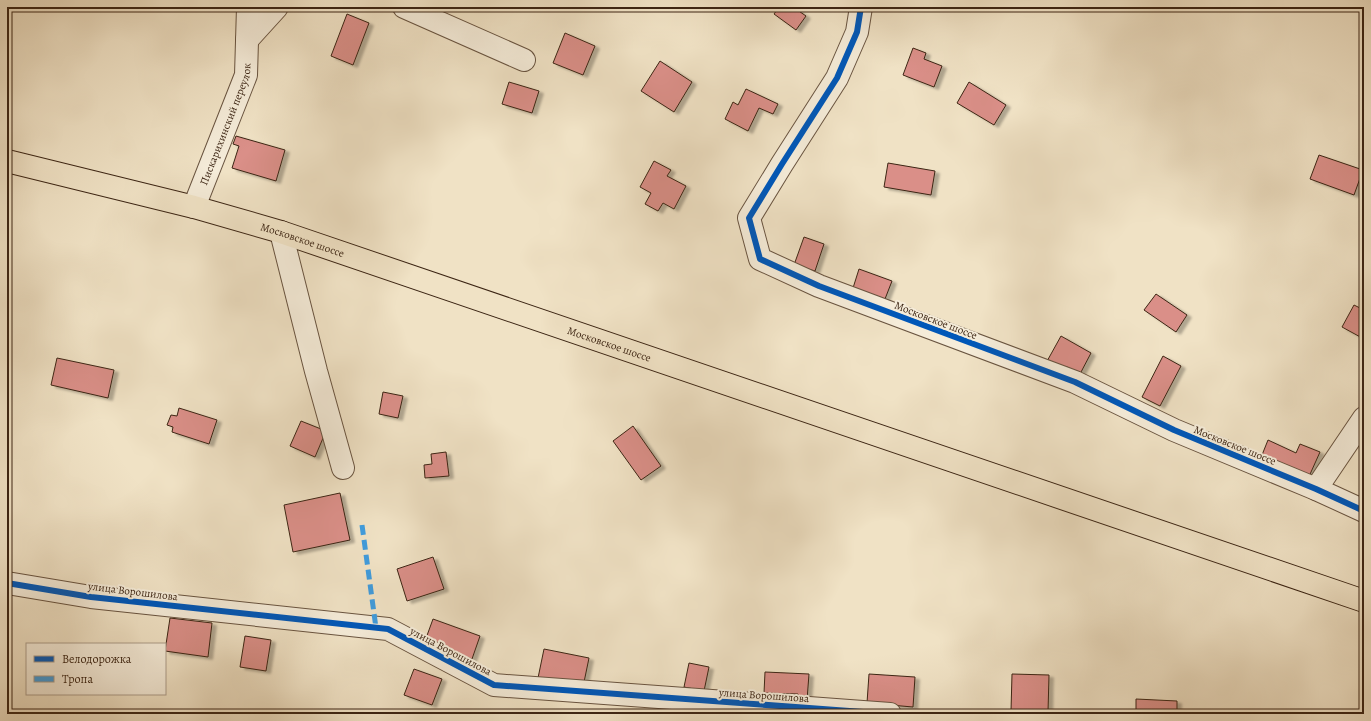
<svg xmlns="http://www.w3.org/2000/svg" width="1371" height="721" font-family="Alegreya,serif">
<style>
.building{fill:#da8f88;stroke:#3c2514;filter:url(#shadow)}
.lines{fill:none;stroke-linecap:round;stroke-linejoin:round}
.minor-casing{stroke:#695440;stroke-width:24}
.major-casing{stroke:#3c2514;stroke-width:24}
.minor{stroke:#f5ecd9;stroke-width:22}
.major{stroke:#f0e2c5;stroke-width:22}
.quiet{stroke:#3f9cde;stroke-width:5;stroke-dasharray:10 5;stroke-linecap:butt}
.cycleway-casing{stroke:#f5ecd9;stroke-width:8}
.cycleway{stroke:#0057b8;stroke-width:6}
.labels{text-anchor:middle;stroke-width:4;stroke-linejoin:round;paint-order:stroke}
.street-label{font-size:11px;fill:#3c2514;stroke:#f5ecd9}
</style>
<defs>
<filter id="shadow"><feDropShadow dx="4.5" dy="2.5" stdDeviation="1" flood-color="#0004"/></filter>
</defs>
<rect width="100%" height="100%" fill="#f0e2c5"/>
<filter id="stains"><feTurbulence type="fractalNoise" baseFrequency=".005" numOctaves="4"/><feColorMatrix values="0 0 0 0 .2 0 0 0 0 .09 0 0 0 0 .02 0 0 0 .5 -.17"/></filter>
<radialGradient id="worn" r=".72"><stop offset=".6" stop-color="#630" stop-opacity="0"/><stop offset="1" stop-color="#630" stop-opacity=".3"/></radialGradient>
<path class="building" d="M779,7H793L806,16L796,30L774,14Z
M347,14L369,23L353,65L331,56Z
M565,33L595,46L583,75L553,63Z
M913,48L926,53L924,59L942,66L934,87L903,75Z
M660,61L692,82L674,112L641,91Z
M509,82L539,91L532,113L502,104Z
M969,82L1006,105L994,125L957,103Z
M746,89L778,104L773,114L759,108L748,131L725,119L733,102L738,105Z
M236,136L285,150L276,181L232,168L239,146L233,144Z
M1319,155L1363,170L1354,195L1310,179Z
M654,161L671,170L667,176L686,186L674,209L663,203L658,211L645,204L651,193L640,187Z
M888,163L935,171L931,195L884,187Z
M804,237L824,244L815,271L794,265Z
M859,269L892,281L885,299L853,288Z
M1156,294L1187,315L1176,332L1144,310Z
M1354,305L1364,310V339L1342,327Z
M1061,336L1091,353L1080,374L1067,367L1063,372L1046,363Z
M1163,356L1181,366L1160,406L1142,397Z
M57,358L114,370L108,398L51,385Z
M383,392L403,396L398,418L379,414Z
M179,408L217,420L209,444L172,432L173,427L167,425L171,415L177,416Z
M301,421L326,431L315,457L290,446Z
M633,426L661,466L641,480L613,441Z
M1268,440L1296,453L1300,444L1320,452L1307,481L1260,460Z
M446,452L449,476L425,478L424,465L432,464L431,454Z
M340,493L350,540L293,552L284,505Z
M433,557L444,589L407,601L397,569Z
M170,618L212,623L208,657L165,651Z
M433,619L480,636L472,659L425,641Z
M245,636L271,640L266,671L240,667Z
M544,649L589,658L583,687L538,678Z
M689,663L709,667L704,691L684,687Z
M414,669L442,679L432,705L404,695Z
M765,672L809,674L807,700L797,699L798,694L764,693Z
M869,674L915,677L913,707L867,703Z
M1012,674L1049,675L1048,712L1011,711Z
M1136,699L1177,701V714H1136Z"/>
<g class="lines">
<defs>
<g id="minor">
<path d="M404,7L524,60"/>
<path d="M861,7L857,32L837,78L782,164L749,218L760,259L819,286L1075,382L1174,430L1316,489L1364,511"/>
<path d="M247,40L277,7"/>
<path id="s1" d="M194,207L246,75L248,7"/>
<path d="M281,232L316,371L343,468"/>
<path d="M1316,489L1364,418"/>
<path d="M7,583L91,597L388,629L494,685L890,714"/>
</g>
<g id="major">
<path id="s2" d="M7,161L194,207L281,232L1364,601"/>
</g>
</defs>
<use href="#minor" class="minor-casing"/>
<use href="#major" class="major-casing"/>
<use href="#minor" class="minor"/>
<use href="#major" class="major"/>
<path class="quiet" d="M362,525L376,628"/>
<defs>
<path id="cycleway" d="M861,7L857,32L837,78L782,164L749,218L760,259L819,286L1075,382L1174,430L1316,489L1364,511
M7,583L91,597L388,629L494,685L890,714"/>
</defs>
<use href="#cycleway" class="cycleway-casing"/>
<use href="#cycleway" class="cycleway"/>
</g>
<g class="labels">
<g class="street-label">
<text dy="4" stroke="none"><textPath href="#s1" startOffset="89">Пискарихинский переулок</textPath></text>
<text dy="4" stroke="none"><textPath href="#s2" startOffset="306">Московское шоссе</textPath></text>
<text transform="translate(936 320) rotate(21)" y="4">Московское шоссе</text>
<text dy="4" stroke="none"><textPath href="#s2" startOffset="630">Московское шоссе</textPath></text>
<text transform="translate(1235 445) rotate(22)" y="4">Московское шоссе</text>
<text transform="translate(133 591) rotate(7)" y="4">улица Ворошилова</text>
<text transform="translate(451 651) rotate(28)" y="4">улица Ворошилова</text>
<text transform="translate(764 695) rotate(4)" y="4">улица Ворошилова</text>
</g>
</g>
<rect width="1371" height="721" fill="none" stroke="#f0e2c5" stroke-width="24"/>
<rect x="8" y="8" width="1355" height="705" fill="none" stroke="#3c2514" stroke-width="2"/>
<rect x="12" y="12" width="1347" height="697" fill="none" stroke="#3c2514"/>
<rect x="26" y="643" width="140" height="52" fill="#f5ecd9" stroke="#ab9c8a"/>
<rect x="34" y="656" width="20" height="6" fill="#0057b8" stroke="#ab9c8a"/>
<text x="62" y="663" font-size="12" fill="#3c2514">Велодорожка</text>
<rect x="34" y="676" width="20" height="6" fill="#3f9cde" stroke="#ab9c8a"/>
<text x="62" y="683" font-size="12" fill="#3c2514">Тропа</text>
<rect width="100%" height="100%" filter="url(#stains)"/>
<rect width="100%" height="100%" fill="url(#worn)"/>
</svg>
